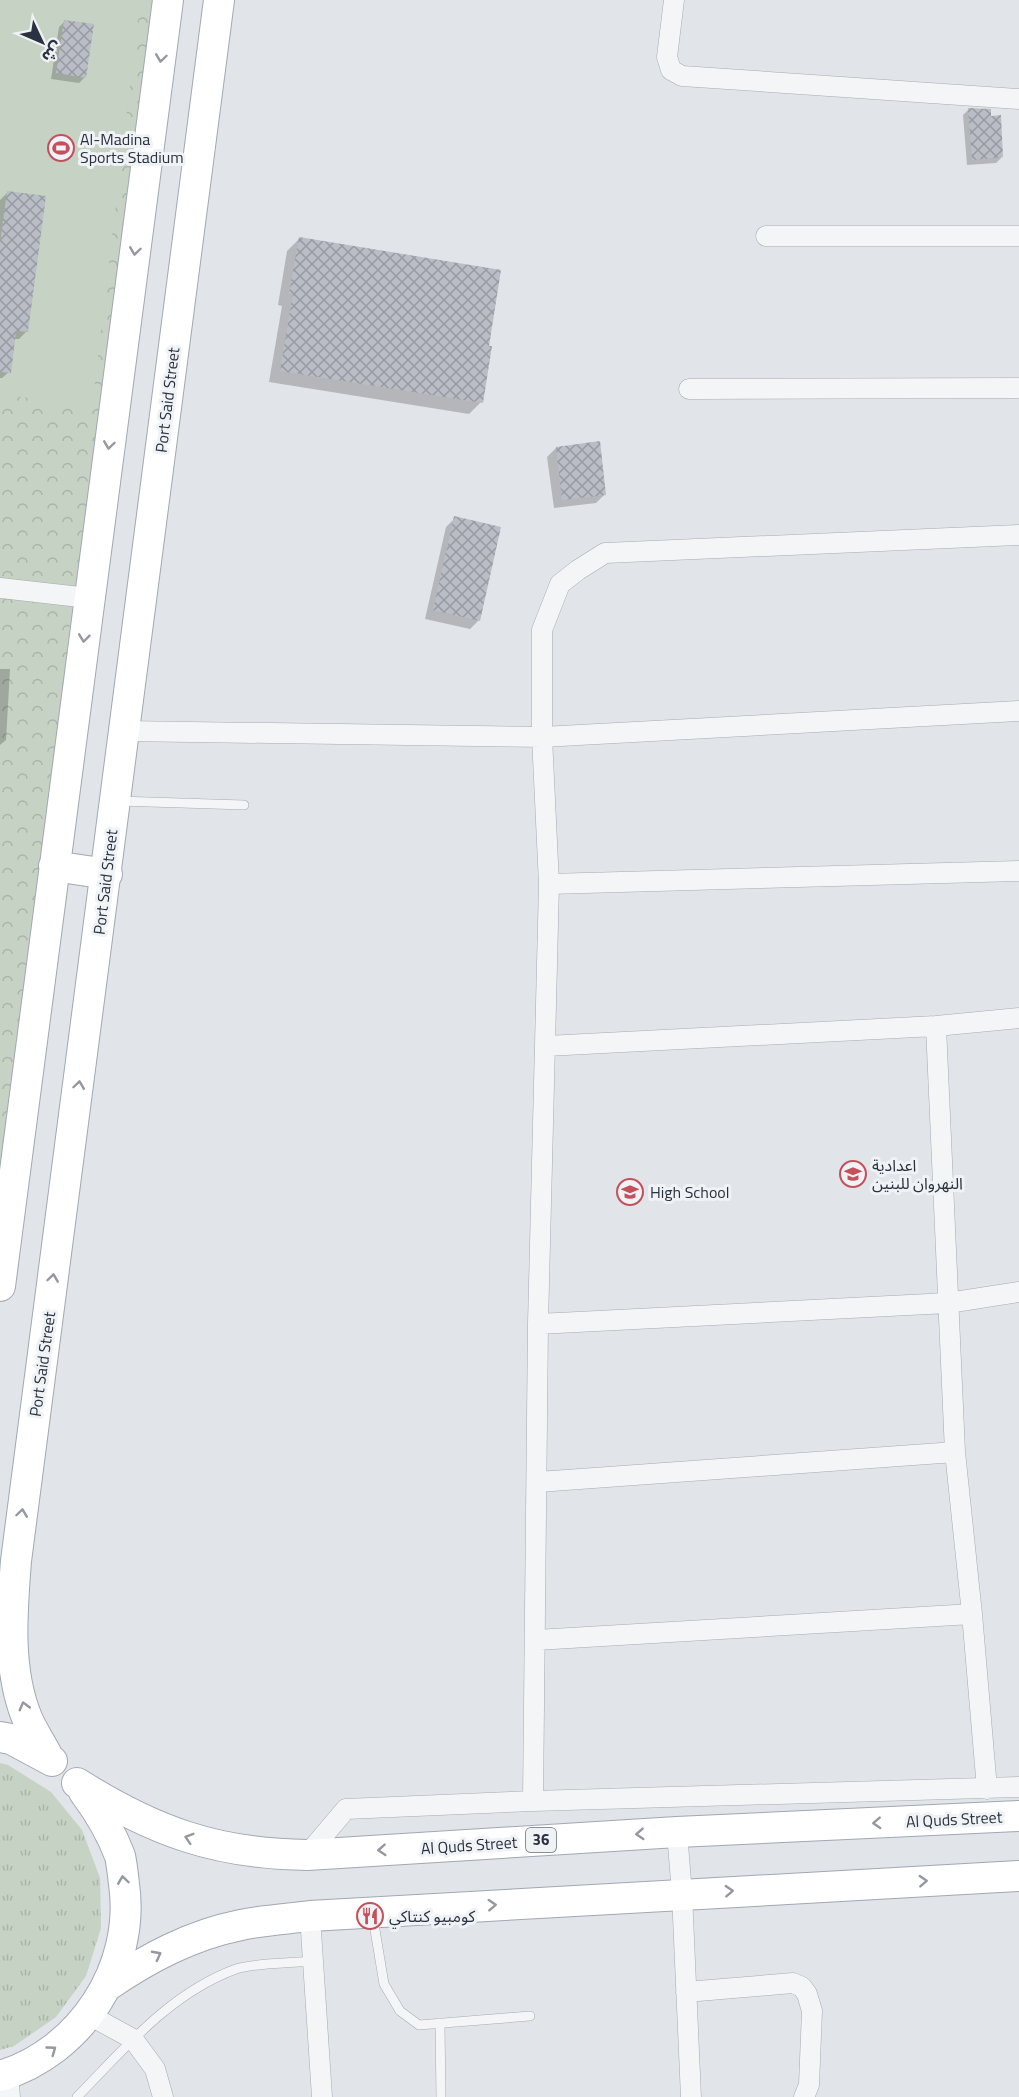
<svg xmlns="http://www.w3.org/2000/svg" width="1019" height="2097" font-family="'Titillium Web','Noto Sans Arabic',sans-serif">
<style>
.grass{fill:url(#grass-tufts)}
.park{fill:url(#park-crowns)}
.pitch{fill:#c6d2c3}
.shadow{fill:#0003}
.building{fill:url(#building-cross-hatch)}
.lines{fill:none;stroke-linecap:round;stroke-linejoin:round}
.lane-casing{stroke:#a6abb3;stroke-width:10}
.street-casing{stroke:#a6abb3;stroke-width:21}
.primary-casing{stroke:#a1a7b4;stroke-width:32}
.lane{stroke:#f3f5f7;stroke-width:9}
.street{stroke:#f3f5f7;stroke-width:20}
.primary{stroke:#fff;stroke-width:30}
.oneway{stroke:#94989f}
.labels{text-anchor:middle;stroke-width:6;stroke-linejoin:round;paint-order:stroke}
.shield{fill:#f0f3f6;stroke:#656b76;stroke-width:1.5}
.shield-label{font-size:15px;font-weight:bold;fill:#2a313f}
.poi-label{font-size:16px;fill:#2a313f;stroke:#f0f3f6;text-anchor:start}
.street-label{font-size:16px;fill:#2a313f;stroke:#f0f3f6}
</style>
<defs>
<pattern id="grass-tufts" width="24" height="20" patternUnits="userSpaceOnUse" patternTransform="scale(1.5)"><rect width="24" height="20" fill="#c6d2c3"/><path d="M3 7l-1-3M5 7V3M7 7l1-3M15 17l-1-3M17 17v-4M19 17l1-3" fill="none" stroke="#aab5a9"/></pattern>
<pattern id="park-crowns" width="20" height="18" patternUnits="userSpaceOnUse" patternTransform="scale(1.5)"><rect width="20" height="18" fill="#c6d2c3"/><path d="M2 6a3 3 0 1 1 6 0M12 15a3 3 0 1 1 6 0" fill="none" stroke="#aab5a9"/></pattern>
<pattern id="building-cross-hatch" width="8" height="8" patternUnits="userSpaceOnUse" patternTransform="scale(1.5)"><rect width="8" height="8" fill="#b9bdc5"/><path d="M0 0l8 8M0 8l8-8" fill="none" stroke="#979aa1"/></pattern>
</defs>
<rect width="100%" height="100%" fill="#e1e4e9"/>
<path class="grass" d="M0,1763L8,1765L51,1792L82,1830L100,1878L101,1928L86,1976L56,2017L14,2046L0,2050Z"/>
<path class="park" d="M0,0H168L0,1289Z"/>
<path class="pitch" d="M0,0H140L92,407L0,394Z"/>
<path class="shadow" d="M65,21L85,77L79,83L51,79L59,27Z
M969,109L1002,157L996,163L967,165L963,115Z
M7,193L27,331L19,339H14L10,371L2,378H0V200Z
M299,239L481,402L469,414L269,382L282,306L278,305L287,251Z
M556,448L605,494L596,503L554,508L547,457Z
M455,518L479,620L470,629L425,619L446,527Z
M0,669H10L6,740L0,745Z"/>
<path class="building" d="M64,20L94,24L86,78L56,73Z
M968,108L991,109V116L1001,115L1003,157L972,160Z
M7,191L46,196L28,332L16,331L11,373L0,372V243Z
M299,237L501,270L489,346H492L483,403L280,371L293,294H289Z
M600,441L606,495L562,500L556,447Z
M454,516L501,527L480,621L433,610Z"/>
<g class="lines">
<defs>
<path id="lane" d="M118,801L244,805
M373,1918L384,1984L400,2011L419,2025L530,2016
M440,2023L441,2097
M77,2097C124,2049 170,1993 236,1969C252,1963 294,1963 313,1961"/>
<path id="street" d="M674,0L667,57L671,70L682,76L1019,99
M766,236H1019
M689,389L1019,388
M0,588L89,598
M124,731L542,737L1019,711
M549,884L1019,871
M936,1026L955,1452L972,1614L987,1789
M546,1046L936,1026L1019,1018
M538,1324L948,1303L1019,1292
M538,1482L955,1452
M536,1640L972,1614
M533,1801L538,1324L549,884L542,737V630L560,584L578,570L605,553L1019,535
M677,1832L682,1894L691,2097
M307,1855L346,1809L533,1801L1019,1787
M310,1916L322,2097
M686,1992L793,1983L802,1987L807,1994L812,2011L809,2085L804,2097
M89,2015L133,2039L155,2069L163,2097
M8,2074L10,2097"/>
<path id="primary" d="M54,866L107,874
M0,1286L168,0
M0,1737L11,1739L52,1761
M49,1759C42,1745 33,1732 27,1718C7,1669 12,1612 16,1561L219,0
M77,1783C153,1831 216,1854 307,1855L677,1832L1019,1816
M107,1986C148,1958 191,1935 241,1925C264,1920 287,1919 310,1916L1019,1876
M0,2076C81,2052 136,1967 124,1884C123,1875 122,1865 120,1856C111,1832 99,1812 84,1792"/>
</defs>
<use href="#lane" class="lane-casing"/>
<use href="#street" class="street-casing"/>
<use href="#primary" class="primary-casing"/>
<use href="#lane" class="lane"/>
<use href="#street" class="street"/>
<use href="#primary" class="primary"/>
</g>
<defs><path id="oneway-chevron" d="M-2-3.5L2.5 0L-2 3.5" fill="none" stroke-width="1.6" stroke-linecap="round" stroke-linejoin="round" transform="scale(1.5)"/></defs>
<g class="oneway">
<use href="#oneway-chevron" transform="translate(161 58) rotate(98)"/>
<use href="#oneway-chevron" transform="translate(135 251) rotate(98)"/>
<use href="#oneway-chevron" transform="translate(109 445) rotate(98)"/>
<use href="#oneway-chevron" transform="translate(84 638) rotate(97)"/>
<use href="#oneway-chevron" transform="translate(79 1085) rotate(-82)"/>
<use href="#oneway-chevron" transform="translate(53 1278) rotate(-82)"/>
<use href="#oneway-chevron" transform="translate(22 1513) rotate(-82)"/>
<use href="#oneway-chevron" transform="translate(24 1706) rotate(-105)"/>
<use href="#oneway-chevron" transform="translate(877 1823) rotate(177)"/>
<use href="#oneway-chevron" transform="translate(640 1834) rotate(176)"/>
<use href="#oneway-chevron" transform="translate(189 1838) rotate(-163)"/>
<use href="#oneway-chevron" transform="translate(382 1850) rotate(176)"/>
<use href="#oneway-chevron" transform="translate(123 1880) rotate(-98)"/>
<use href="#oneway-chevron" transform="translate(923 1881) rotate(-3)"/>
<use href="#oneway-chevron" transform="translate(729 1891) rotate(-3)"/>
<use href="#oneway-chevron" transform="translate(492 1905) rotate(-3)"/>
<use href="#oneway-chevron" transform="translate(157 1955) rotate(-28)"/>
<use href="#oneway-chevron" transform="translate(52 2050) rotate(-36)"/>
</g>
<defs>
<symbol id="stadium-ring" viewBox="-11 -11 22 22"><circle r="9.5" fill="#f0f3f6" stroke="#c54f5a" stroke-width="1.5"/><path d="M0-5a6.5 5 0 1 0 0 10a6.5 5 0 1 0 0-10ZM-3.5-1.8h7v3.6h-7Z" fill="#c54f5a"/></symbol>
<symbol id="school-ring" viewBox="-11 -11 22 22"><circle r="9.5" fill="#f0f3f6" stroke="#c54f5a" stroke-width="1.5"/><path d="M0-5L7-2L0 1L-7-2ZM-4 1L0 2.5L4 1V4Q0 6-4 4Z" fill="#c54f5a"/></symbol>
<symbol id="restaurant-ring" viewBox="-11 -11 22 22"><circle r="9.5" fill="#f0f3f6" stroke="#c54f5a" stroke-width="1.5"/><path d="M-5-6h1v4h1v-4h1v4h1v-4h1v5L-1.5 .5V6h-2V.5L-5-1ZM5-6V6H3V1.5H1.5Q1.5-4 5-6Z" fill="#c54f5a"/></symbol>
</defs>
<g fill-rule="evenodd">
<use href="#stadium-ring" x="46" y="133" width="30" height="30"/>
<use href="#school-ring" x="838" y="1159" width="30" height="30"/>
<use href="#school-ring" x="615" y="1177" width="30" height="30"/>
<use href="#restaurant-ring" x="355" y="1901" width="30" height="30"/>
</g>
<g class="labels">
<rect class="shield" x="526" y="1828" width="30" height="24" rx="4.5"/>
<g class="shield-label">
<text x="541" y="1845">36</text>
</g>
<g class="poi-label">
<text x="80" y="145">Al-Madina<tspan x="80" dy="18">Sports Stadium</tspan></text>
<text x="872" y="1171">اعدادية<tspan x="872" dy="18">النهروان للبنين</tspan></text>
<text x="650" y="1198">High School</text>
<text x="389" y="1922">كومبيو كنتاكي</text>
</g>
<g class="street-label">
<text transform="translate(167 400) rotate(-83)" y="6">Port Said Street</text>
<text transform="translate(105 882) rotate(-83)" y="6">Port Said Street</text>
<text transform="translate(42 1364) rotate(-82)" y="6">Port Said Street</text>
<text transform="translate(954 1819) rotate(-3)" y="6">Al Quds Street</text>
<text transform="translate(469 1845) rotate(-4)" y="6">Al Quds Street</text>
</g>
</g>
<g transform="translate(42 42) rotate(134)" stroke="#f0f3f6" stroke-width="4.5" paint-order="stroke">
<path d="M0-4.5L10 22L0 15L-10 22Z" fill="#2a313f"/>
<text y="-9" font-size="16" font-weight="bold" text-anchor="middle" fill="#2a313f">ش</text>
</g>
</svg>
